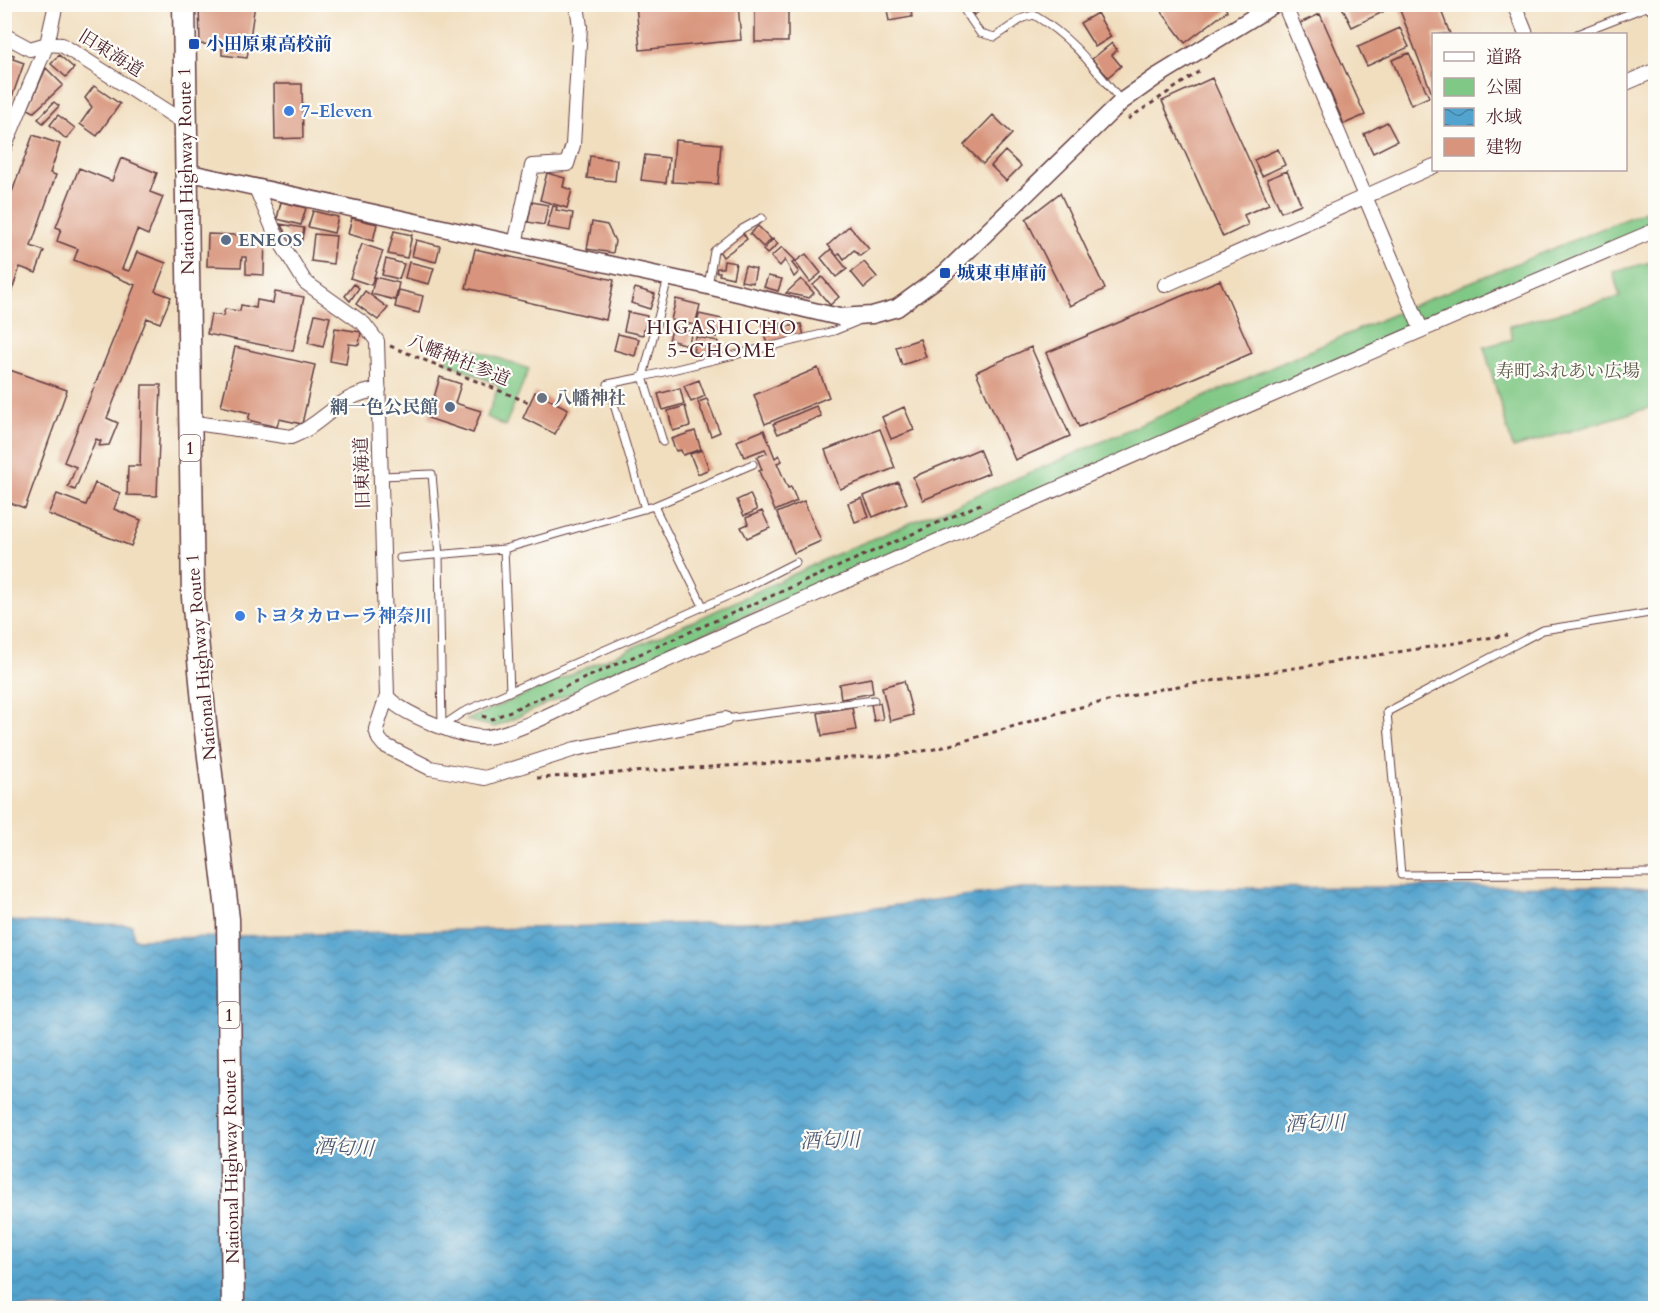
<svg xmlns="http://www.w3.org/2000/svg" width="1660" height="1313" font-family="Cardo,'Noto Serif JP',serif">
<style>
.park{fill:#80c885;stroke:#657458;stroke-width:1.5}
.water{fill:url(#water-waves);stroke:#4e617c;stroke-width:1.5}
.building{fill:#d8947c}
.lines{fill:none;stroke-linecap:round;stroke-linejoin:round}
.service-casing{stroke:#633c41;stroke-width:9}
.minor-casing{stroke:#633c41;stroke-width:16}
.tertiary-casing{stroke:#633c41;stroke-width:19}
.trunk-casing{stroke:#633c41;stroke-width:25}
.path{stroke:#633c41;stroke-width:3;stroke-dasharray:4.5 4.5;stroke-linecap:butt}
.service{stroke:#fff;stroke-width:7}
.minor{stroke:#fff;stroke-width:14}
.tertiary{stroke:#fff;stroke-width:16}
.trunk{stroke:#fff;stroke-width:22}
.transit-dot{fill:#1a4fb4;stroke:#fdfcf7;stroke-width:2}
.shop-dot{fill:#3f7fe0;stroke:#fdfcf7;stroke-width:2}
.service-dot{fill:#5c6f8a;stroke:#fdfcf7;stroke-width:2}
.worship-dot{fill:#6b7280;stroke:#fdfcf7;stroke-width:2}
.labels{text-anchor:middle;stroke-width:4.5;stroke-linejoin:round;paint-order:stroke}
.shield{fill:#fdfcf7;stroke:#806168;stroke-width:1.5}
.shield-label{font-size:16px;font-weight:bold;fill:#4a1f2b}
.transit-label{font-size:18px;font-weight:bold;fill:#164399;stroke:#fdfcf7;text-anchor:start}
.street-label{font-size:18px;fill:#4a1f2b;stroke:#fdfcf7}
.shop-label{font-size:18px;font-weight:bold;fill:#366cbe;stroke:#fdfcf7;text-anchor:start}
.service-label{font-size:18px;font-weight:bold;fill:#4e5e75;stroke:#fdfcf7;text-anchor:start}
.park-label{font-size:18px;fill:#5d5a4a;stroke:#fdfcf7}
.worship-label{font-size:18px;font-weight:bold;fill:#5b616d;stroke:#fdfcf7;text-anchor:start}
.neighbourhood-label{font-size:20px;letter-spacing:1.5px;fill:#4a1f2b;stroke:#fdfcf7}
.water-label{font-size:20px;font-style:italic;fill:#4e5a74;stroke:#fdfcf7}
</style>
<defs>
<pattern id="water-waves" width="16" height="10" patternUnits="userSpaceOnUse" patternTransform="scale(1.5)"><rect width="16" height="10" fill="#52a3cd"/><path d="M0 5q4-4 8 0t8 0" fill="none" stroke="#4684a7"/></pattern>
</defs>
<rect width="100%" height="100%" fill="#fdfcf7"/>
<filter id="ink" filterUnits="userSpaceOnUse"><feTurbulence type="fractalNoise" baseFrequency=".0167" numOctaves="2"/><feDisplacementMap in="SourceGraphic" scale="12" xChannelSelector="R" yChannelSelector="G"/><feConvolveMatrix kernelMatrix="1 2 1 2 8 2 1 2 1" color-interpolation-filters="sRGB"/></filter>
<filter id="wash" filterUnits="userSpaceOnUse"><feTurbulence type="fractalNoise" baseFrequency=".008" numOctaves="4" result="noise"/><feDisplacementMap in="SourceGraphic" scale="24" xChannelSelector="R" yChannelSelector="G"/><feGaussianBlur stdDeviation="1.35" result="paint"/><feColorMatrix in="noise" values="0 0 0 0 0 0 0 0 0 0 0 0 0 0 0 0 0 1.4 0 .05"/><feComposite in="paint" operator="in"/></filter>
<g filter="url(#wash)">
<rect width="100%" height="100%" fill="#f1debf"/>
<path class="park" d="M1655,207V227L724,625L495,727L466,720L707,615L832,556L1060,460L1419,303Z
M1655,261V406L1513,448L1484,347L1513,339L1509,326L1620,297L1613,272Z
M470,348L529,369L505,426L487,417L499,385L446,362L454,351Z"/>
<path class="water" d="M1614,886L1655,890V1308H5L6,921L132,925L134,939L779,921L1015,889Z"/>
<g id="blocks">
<path class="building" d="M199,4H255L247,58L222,55V45L200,44Z
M636,4H738L741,40L640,50Z
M755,4H788V42H755Z
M886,4H910L912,17L889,21Z
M967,4H990L974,15Z
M1156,4H1223L1227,11L1185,43Z
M1348,4H1379L1383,12L1352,27L1342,7Z
M1398,5H1439L1450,34H1434V99Z
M1097,13L1111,37L1095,47L1080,23Z
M1320,14L1365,115L1344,124L1300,23Z
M1400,28L1409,47L1367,66L1358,47Z
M1112,43L1117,50L1112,55L1121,66L1108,77L1092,59Z
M4,52L14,55L13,59L24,63L11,100L4,97Z
M1409,53L1429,97L1411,105L1392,60Z
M59,55L74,68L66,77L51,64Z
M46,68L63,85L34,112L28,109Z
M1212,78L1269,204L1244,215L1248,225L1223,237L1162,101Z
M274,84H302L303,138L275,139Z
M94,86L120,104L97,136L80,124L92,107L85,98Z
M54,102L59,106L43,123L38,119Z
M58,115L75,128L66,139L50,125Z
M993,115L1012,134L983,164L964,145Z
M1387,122L1397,141L1373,153L1364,134Z
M33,135L60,144L50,173L56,175L31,246L44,251L36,273L20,267L5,310L4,214Z
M675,140L721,144L718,184L672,182Z
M1278,149L1285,165L1262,176L1254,160Z
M1005,151L1021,166L1006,181L991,166Z
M645,155L669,158L666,183L641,180Z
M590,156L617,160L615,181L587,178Z
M121,158L157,173L150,192L163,197L148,235L137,230L122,269L129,271L137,252L166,263L155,291L171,297L160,323L147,318L107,418L118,423L109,445L99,446L101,441L96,439L75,490L68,487L76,467L64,462L135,285L74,260L78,249L57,241L61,229L56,227L79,168L112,181Z
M1287,171L1301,204L1281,212L1267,179Z
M547,173L565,178L563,187L572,190L567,208L540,200Z
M1060,193L1105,289L1070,306L1026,219Z
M281,202L306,208L301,225L277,219Z
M532,202L548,205L544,225L528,222Z
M553,206L557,207L556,210L573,213L570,231L547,227Z
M313,211L338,217L334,233L308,227Z
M352,218L377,224L373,241L348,234Z
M592,222L607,225L615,241L613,253L587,249Z
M280,224L304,228L301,245L293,244Z
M758,226L771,239L763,247L750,234Z
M849,226L869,249L860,256L854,250L844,259L840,253L837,256L828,245Z
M394,231L412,235L407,258L388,254Z
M743,233L747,239L723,257L719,251Z
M208,234L265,236L264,275L246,274V257H242L241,267L207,266Z
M314,234L336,236L333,264L311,261Z
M773,239L778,244L767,254L763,250Z
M416,240L440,246L436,262L412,256Z
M362,244L383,251L371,285L350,278Z
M782,247L795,260L792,263L799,272L794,277L785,260L780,266L771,257Z
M475,249L614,280L606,320L466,288Z
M831,249L847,269L836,277L821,258Z
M806,254L821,273L810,282L795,262Z
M386,259L404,264L399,279L382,275Z
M724,261L736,263L733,278L719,275L720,272H716L717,268H723Z
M409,262L434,268L429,284L405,278Z
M864,262L877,277L864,288L851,272Z
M745,266L756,269L753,283L741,281Z
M768,276L782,279L778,291L764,287Z
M375,277L399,283L395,300L371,294Z
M822,277L839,297L830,305L813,285Z
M801,279L814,293L809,298L786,293Z
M1220,280L1252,353L1079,427L1046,353Z
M354,284L359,288L350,301L345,296Z
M635,288L655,294L650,309L631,303Z
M399,290L423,296L419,313L395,307Z
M365,291L388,308L378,320L356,304Z
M275,292L304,297L293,351L207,334L211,314L223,316L225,309L240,311L241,305L256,308L257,300L273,303Z
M676,299L700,305L695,325L671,320Z
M628,312L647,316L643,335L624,331Z
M315,314L330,317L323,347L308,343Z
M699,314L722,319L717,337L695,332Z
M770,318L772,325L780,323L781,328L801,324L804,336L767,345L761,320Z
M673,327L692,332L688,345L669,340Z
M335,328L361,332L359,345L349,344L346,364L330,361Z
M618,334L639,339L635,356L614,350Z
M696,337L718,341L715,356L693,352Z
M920,339L926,357L902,365L896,347Z
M235,347L315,365L302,424L279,419L277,427L248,420L250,413L221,406Z
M1031,347L1070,436L1015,460L976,372Z
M4,368L67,390L25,508L4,501Z
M818,368L829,397L765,424L754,395Z
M440,377L461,384L455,403L481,411L473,433L428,418Z
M699,380L705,396L691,402L684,386Z
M142,385H161L157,496L127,495L128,466H140Z
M680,388L684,404L663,410L658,394Z
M535,392L568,409L555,434L523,418Z
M707,399L720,432L711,436L698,402Z
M685,406L690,426L673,431L668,411Z
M816,406L821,416L778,434L773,424Z
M904,407L914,430L891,439L882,417Z
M880,429L895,468L840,489L825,450Z
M764,430L775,458L779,455L782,461L777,463L788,488L791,487L797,501L775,511L759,471L762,470L757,457L767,453L765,449L744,457L737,441Z
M695,431L701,449L683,455L681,450L676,451L671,439Z
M979,449L989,473L923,500L913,477Z
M702,450L709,469L698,474L690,454Z
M898,482L907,503L873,517L864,496Z
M95,483L120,493L114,509L141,520L131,546L48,514L57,494L86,505Z
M750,494L757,510L744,516L737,500Z
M862,498L869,517L855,522L848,503Z
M804,501L821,541L794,553L777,513Z
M762,511L770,528L747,538L741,527L748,524L746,518Z
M871,678L873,693L841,699L839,684Z
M904,681L913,715L890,721L882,687Z
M880,703L883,719L874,721L871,704Z
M852,707L856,730L822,736L818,713Z"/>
</g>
</g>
<g filter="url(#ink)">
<use href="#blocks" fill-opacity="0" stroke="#633c41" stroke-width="1.5"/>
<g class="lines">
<defs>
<path id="service" d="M960,4L980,33L995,37L1023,18L1034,15C1074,39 1092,66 1121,101
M1577,34L1646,7L1656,14
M708,286L714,251L742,229L762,218
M663,442L643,377L834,331L856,322
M381,476L432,474L439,556L442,726
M654,506L703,606
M645,509L608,384L643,377L668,278
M504,549L510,691
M400,558L504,549L654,506L753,464
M1656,612L1543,630L1387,712L1401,875L1656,873
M725,719L874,700
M442,726L463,712L739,591L796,562"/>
<path id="minor" d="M1284,4L1421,329
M1514,4L1526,34
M4,35L30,49L47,44L62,45L185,123
M1626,83L1656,70
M4,148L47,44L56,4
M256,188L275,233L305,282L364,324L377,341L387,696L376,729L379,739L384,745L430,768L485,778L575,749L725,719
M515,244L532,166L567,164L573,145L580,27L577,4
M1165,285L1434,166
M189,422L291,437C325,424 339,393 379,390
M387,696C398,713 467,740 487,737C520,732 566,706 597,692C664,661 732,631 800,601C1085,477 1369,351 1656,230"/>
<path id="tertiary" d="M186,172L708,286L839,317L872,315L897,308L945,273L1121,102L1156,77L1275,4"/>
<path id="trunk" d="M184,4L193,597L205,723L228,919L233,1308"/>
</defs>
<use href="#service" class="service-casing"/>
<use href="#minor" class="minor-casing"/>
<use href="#tertiary" class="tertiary-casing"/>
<use href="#trunk" class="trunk-casing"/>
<path class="path" d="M1302,12L1319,4
M1128,119L1200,71
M390,346L530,403
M482,716L492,719L985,502
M537,778L900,755L940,748L1072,709L1166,688L1507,635"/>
<use href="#service" class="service"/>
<use href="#minor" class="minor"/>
<use href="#tertiary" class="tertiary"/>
<use href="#trunk" class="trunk"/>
</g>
</g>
<g class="transit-dot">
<rect x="188" y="38" width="12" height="12" rx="3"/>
<rect x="939" y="267" width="12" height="12" rx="3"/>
</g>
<g class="shop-dot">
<circle cx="289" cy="111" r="6"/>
<circle cx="240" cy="616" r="6"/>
</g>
<g class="service-dot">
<circle cx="226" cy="240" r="6"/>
<circle cx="450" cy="407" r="6"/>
</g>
<circle class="worship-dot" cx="542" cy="398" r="6"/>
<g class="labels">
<g class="shield">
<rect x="179.5" y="435" width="21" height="26" rx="4.5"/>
<rect x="218.5" y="1002" width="21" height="26" rx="4.5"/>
</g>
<g class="shield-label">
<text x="190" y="454">1</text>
<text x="229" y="1021">1</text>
</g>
<g class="transit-label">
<text x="206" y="50">小田原東高校前</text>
<text x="957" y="279">城東車庫前</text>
</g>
<g class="street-label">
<text transform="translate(111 53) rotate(32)" y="6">旧東海道</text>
<text transform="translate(186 171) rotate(-91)" y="6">National Highway Route 1</text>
<text transform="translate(459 360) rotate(22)" y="6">八幡神社参道</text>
<text transform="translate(362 473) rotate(-92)" y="6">旧東海道</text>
<text transform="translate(201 657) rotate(-95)" y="6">National Highway Route 1</text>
<text transform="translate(231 1160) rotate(-91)" y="6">National Highway Route 1</text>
</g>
<g class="shop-label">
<text x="301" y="117">7-Eleven</text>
<text x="252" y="622">トヨタカローラ神奈川</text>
</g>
<g class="service-label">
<text x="238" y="246">ENEOS</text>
<text x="438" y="413" text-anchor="end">網一色公民館</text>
</g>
<g class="park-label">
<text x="1568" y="377">寿町ふれあい広場</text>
</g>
<g class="worship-label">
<text x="554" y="404">八幡神社</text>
</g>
<g class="neighbourhood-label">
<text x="722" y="334">HIGASHICHO<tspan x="722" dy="23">5-CHOME</tspan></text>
</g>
<g class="water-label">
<text transform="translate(1315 1123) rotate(-2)" y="7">酒匂川</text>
<text transform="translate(830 1140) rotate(-2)" y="7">酒匂川</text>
<text transform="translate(344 1147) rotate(3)" y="7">酒匂川</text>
</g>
</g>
<rect width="1660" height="1313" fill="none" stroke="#fdfcf7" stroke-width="24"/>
<rect x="1432" y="33" width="195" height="138" fill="#fdfcf7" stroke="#b5a4a5" stroke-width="1.5"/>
<rect x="1444" y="52" width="30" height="9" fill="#ffffff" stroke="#b5a4a5" stroke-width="1.5"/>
<text x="1486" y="63" font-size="18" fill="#4a1f2b">道路</text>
<rect x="1444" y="78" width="30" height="18" fill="#80c885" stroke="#b5a4a5" stroke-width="1.5"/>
<text x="1486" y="93" font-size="18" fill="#4a1f2b">公園</text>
<rect x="1444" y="108" width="30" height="18" fill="url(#water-waves)" stroke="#b5a4a5" stroke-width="1.5"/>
<text x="1486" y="123" font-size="18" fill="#4a1f2b">水域</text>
<rect x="1444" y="138" width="30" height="18" fill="#d8947c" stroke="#b5a4a5" stroke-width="1.5"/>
<text x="1486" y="153" font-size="18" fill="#4a1f2b">建物</text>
</svg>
